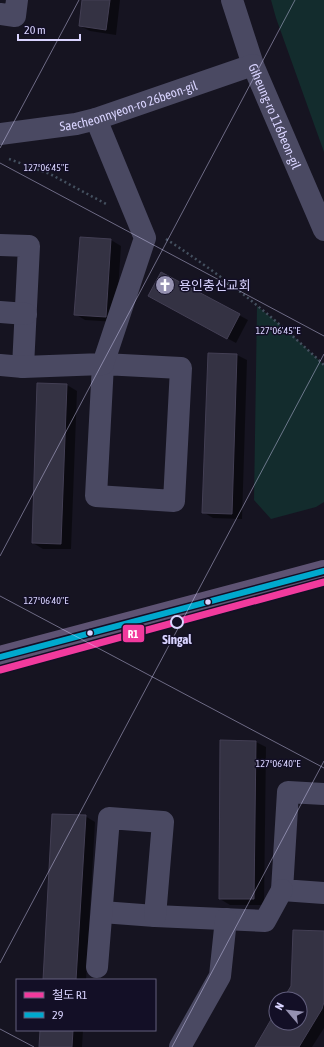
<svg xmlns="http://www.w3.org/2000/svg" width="324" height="1047" font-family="'Asap Condensed','Noto Sans KR',sans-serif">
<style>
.green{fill:#132c2d}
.shadow{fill:#0007}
.building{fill:#343243;stroke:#433f54}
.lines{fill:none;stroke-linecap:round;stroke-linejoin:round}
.path{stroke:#44505f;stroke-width:2.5;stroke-dasharray:2 3;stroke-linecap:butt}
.minor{stroke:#4a4962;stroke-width:22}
.major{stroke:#5e5373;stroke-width:22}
.bus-1-casing{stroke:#130f26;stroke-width:9}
.bus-1{stroke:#00a9ce;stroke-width:6}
.rail-1-casing{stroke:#130f26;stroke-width:10}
.rail-1{stroke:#f13a9d;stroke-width:7}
.ticks{fill:none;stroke:#d9d4ff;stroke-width:1;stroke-opacity:0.45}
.bus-dot{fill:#d9d4ff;stroke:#130f26;stroke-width:1.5}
.stop-dot{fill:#130f26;stroke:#d9d4ff;stroke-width:2}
.labels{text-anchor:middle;stroke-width:3;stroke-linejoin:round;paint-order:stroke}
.street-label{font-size:13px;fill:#d9d4ff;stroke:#130f26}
.poi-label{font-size:13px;fill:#d9d4ff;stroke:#130f26;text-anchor:start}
.stop-label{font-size:13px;font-weight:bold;fill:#d9d4ff;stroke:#130f26}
.ticks-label{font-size:10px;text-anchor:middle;fill:#d9d4ff;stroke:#130f26;stroke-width:3;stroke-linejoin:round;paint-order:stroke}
.line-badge{stroke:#130f26;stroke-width:1.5}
.badge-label{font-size:11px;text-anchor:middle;font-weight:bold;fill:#fff}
</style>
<rect width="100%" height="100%" fill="#161421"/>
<path class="green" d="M271,0H324V152L276,18Z
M257,306L291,334L324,365V502L316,507L271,519L254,500Z"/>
<path class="shadow" d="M83,0H120L116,35L90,31L80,26Z
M81,238L111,240L121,246L116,322L85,320L75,314Z
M161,273L248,320L236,343L158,301Z
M237,355L247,360L242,519L213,518L203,512Z
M67,385L77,391L71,549H43L33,543Z
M256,742L266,747L264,905H230L220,899Z
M85,816L95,822L86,980H44Z
M324,932V1028L312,1047H256L276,1013V1023H300V999H285Z
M41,1030H83L82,1047H40Z"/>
<path class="building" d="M82,0H110L106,30L79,26Z
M80,237L111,239L106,317L74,315Z
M161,272L240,314L227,339L148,296Z
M208,353L237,354L232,514L202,513Z
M37,383L67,384L61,544L32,543Z
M220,740L256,741L254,899H219Z
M52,814L86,815L76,980H43Z
M293,930L324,931V1002L322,1009L299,1047H255L276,1011V1023H300V999H283L291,986Z
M40,1030H73L72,1047H39Z"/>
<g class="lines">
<path class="path" d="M9,159L50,174L108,205
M166,239C180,248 193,257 207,267C248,296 287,330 324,365"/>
<g class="minor">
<path id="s1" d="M232,0L253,65L324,230"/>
<path d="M0,14L15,16L17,0"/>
<path id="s2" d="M0,134L76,124L96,119L253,65"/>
<path d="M0,245L29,246L23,367"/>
<path d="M0,312L26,314"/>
<path d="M103,364L181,368L174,501L96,496Z"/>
<path d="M0,365L23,367L103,364L145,238L96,119"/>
<path d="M324,794L288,792L282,890L324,893"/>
<path d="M102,912L155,916L265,921L282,890"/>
<path d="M97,967L109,818L163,822L155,916"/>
<path d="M180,1047L220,976L226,919"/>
</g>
<path class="major" d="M0,657L324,571"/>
<defs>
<path id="bus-1" d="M0,657L324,571"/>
</defs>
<use href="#bus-1" class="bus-1-casing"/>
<use href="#bus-1" class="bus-1"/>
<defs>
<path id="rail-1" d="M0,670L324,582"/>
</defs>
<use href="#rail-1" class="rail-1-casing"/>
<use href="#rail-1" class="rail-1"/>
</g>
<path class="ticks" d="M0,148L79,0M0,163L324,336M0,556L295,0M0,596L324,768M0,963L324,354M0,1029L34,1047M172,1047L324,761"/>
<defs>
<symbol id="church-disc" viewBox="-11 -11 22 22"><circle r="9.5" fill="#9591b1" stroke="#130f26"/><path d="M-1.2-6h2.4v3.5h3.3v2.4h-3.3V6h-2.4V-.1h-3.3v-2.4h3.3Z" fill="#fff"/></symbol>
</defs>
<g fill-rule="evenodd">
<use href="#church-disc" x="154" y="274" width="22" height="22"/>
</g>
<g class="bus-dot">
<circle cx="208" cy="602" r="3.5"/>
<circle cx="90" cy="633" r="3.5"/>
</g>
<circle class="stop-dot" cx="177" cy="622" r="6"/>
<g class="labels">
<g class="street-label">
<text dy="5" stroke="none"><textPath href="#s2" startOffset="132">Saecheonnyeon-ro 26beon-gil</textPath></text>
<text dy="5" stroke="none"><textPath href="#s1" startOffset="124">Giheung-ro 116beon-gil</textPath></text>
</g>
<g class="poi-label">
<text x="179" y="290">용인충신교회</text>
</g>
<g class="stop-label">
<text x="177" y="644">Singal</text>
</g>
</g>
<g class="ticks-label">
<text x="46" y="171">127°06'45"E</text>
<text x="278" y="334">127°06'45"E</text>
<text x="46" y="604">127°06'40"E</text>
<text x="278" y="767">127°06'40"E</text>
</g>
<rect class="line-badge" x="122" y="624" width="23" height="19" rx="4" fill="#f13a9d"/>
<g class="badge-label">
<text x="133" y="638">R1</text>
</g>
<rect x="16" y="979" width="140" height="52" fill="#130f26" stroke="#625e7d"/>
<rect x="24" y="992" width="20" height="6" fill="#f13a9d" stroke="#625e7d"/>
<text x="52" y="999" font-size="12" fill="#d9d4ff">철도 R1</text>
<rect x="24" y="1012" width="20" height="6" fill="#00a9ce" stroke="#625e7d"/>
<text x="52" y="1019" font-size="12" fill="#d9d4ff">29</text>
<g transform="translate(288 1011) rotate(298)"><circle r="19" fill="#130f26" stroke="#625e7d"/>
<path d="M0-3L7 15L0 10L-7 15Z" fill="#9591b1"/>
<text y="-6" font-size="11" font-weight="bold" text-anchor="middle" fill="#d9d4ff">N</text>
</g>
<path d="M18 34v6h62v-6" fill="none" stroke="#d9d4ff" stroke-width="2"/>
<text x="24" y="34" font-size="12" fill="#d9d4ff" stroke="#130f26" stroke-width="3" paint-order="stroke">20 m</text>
</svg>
